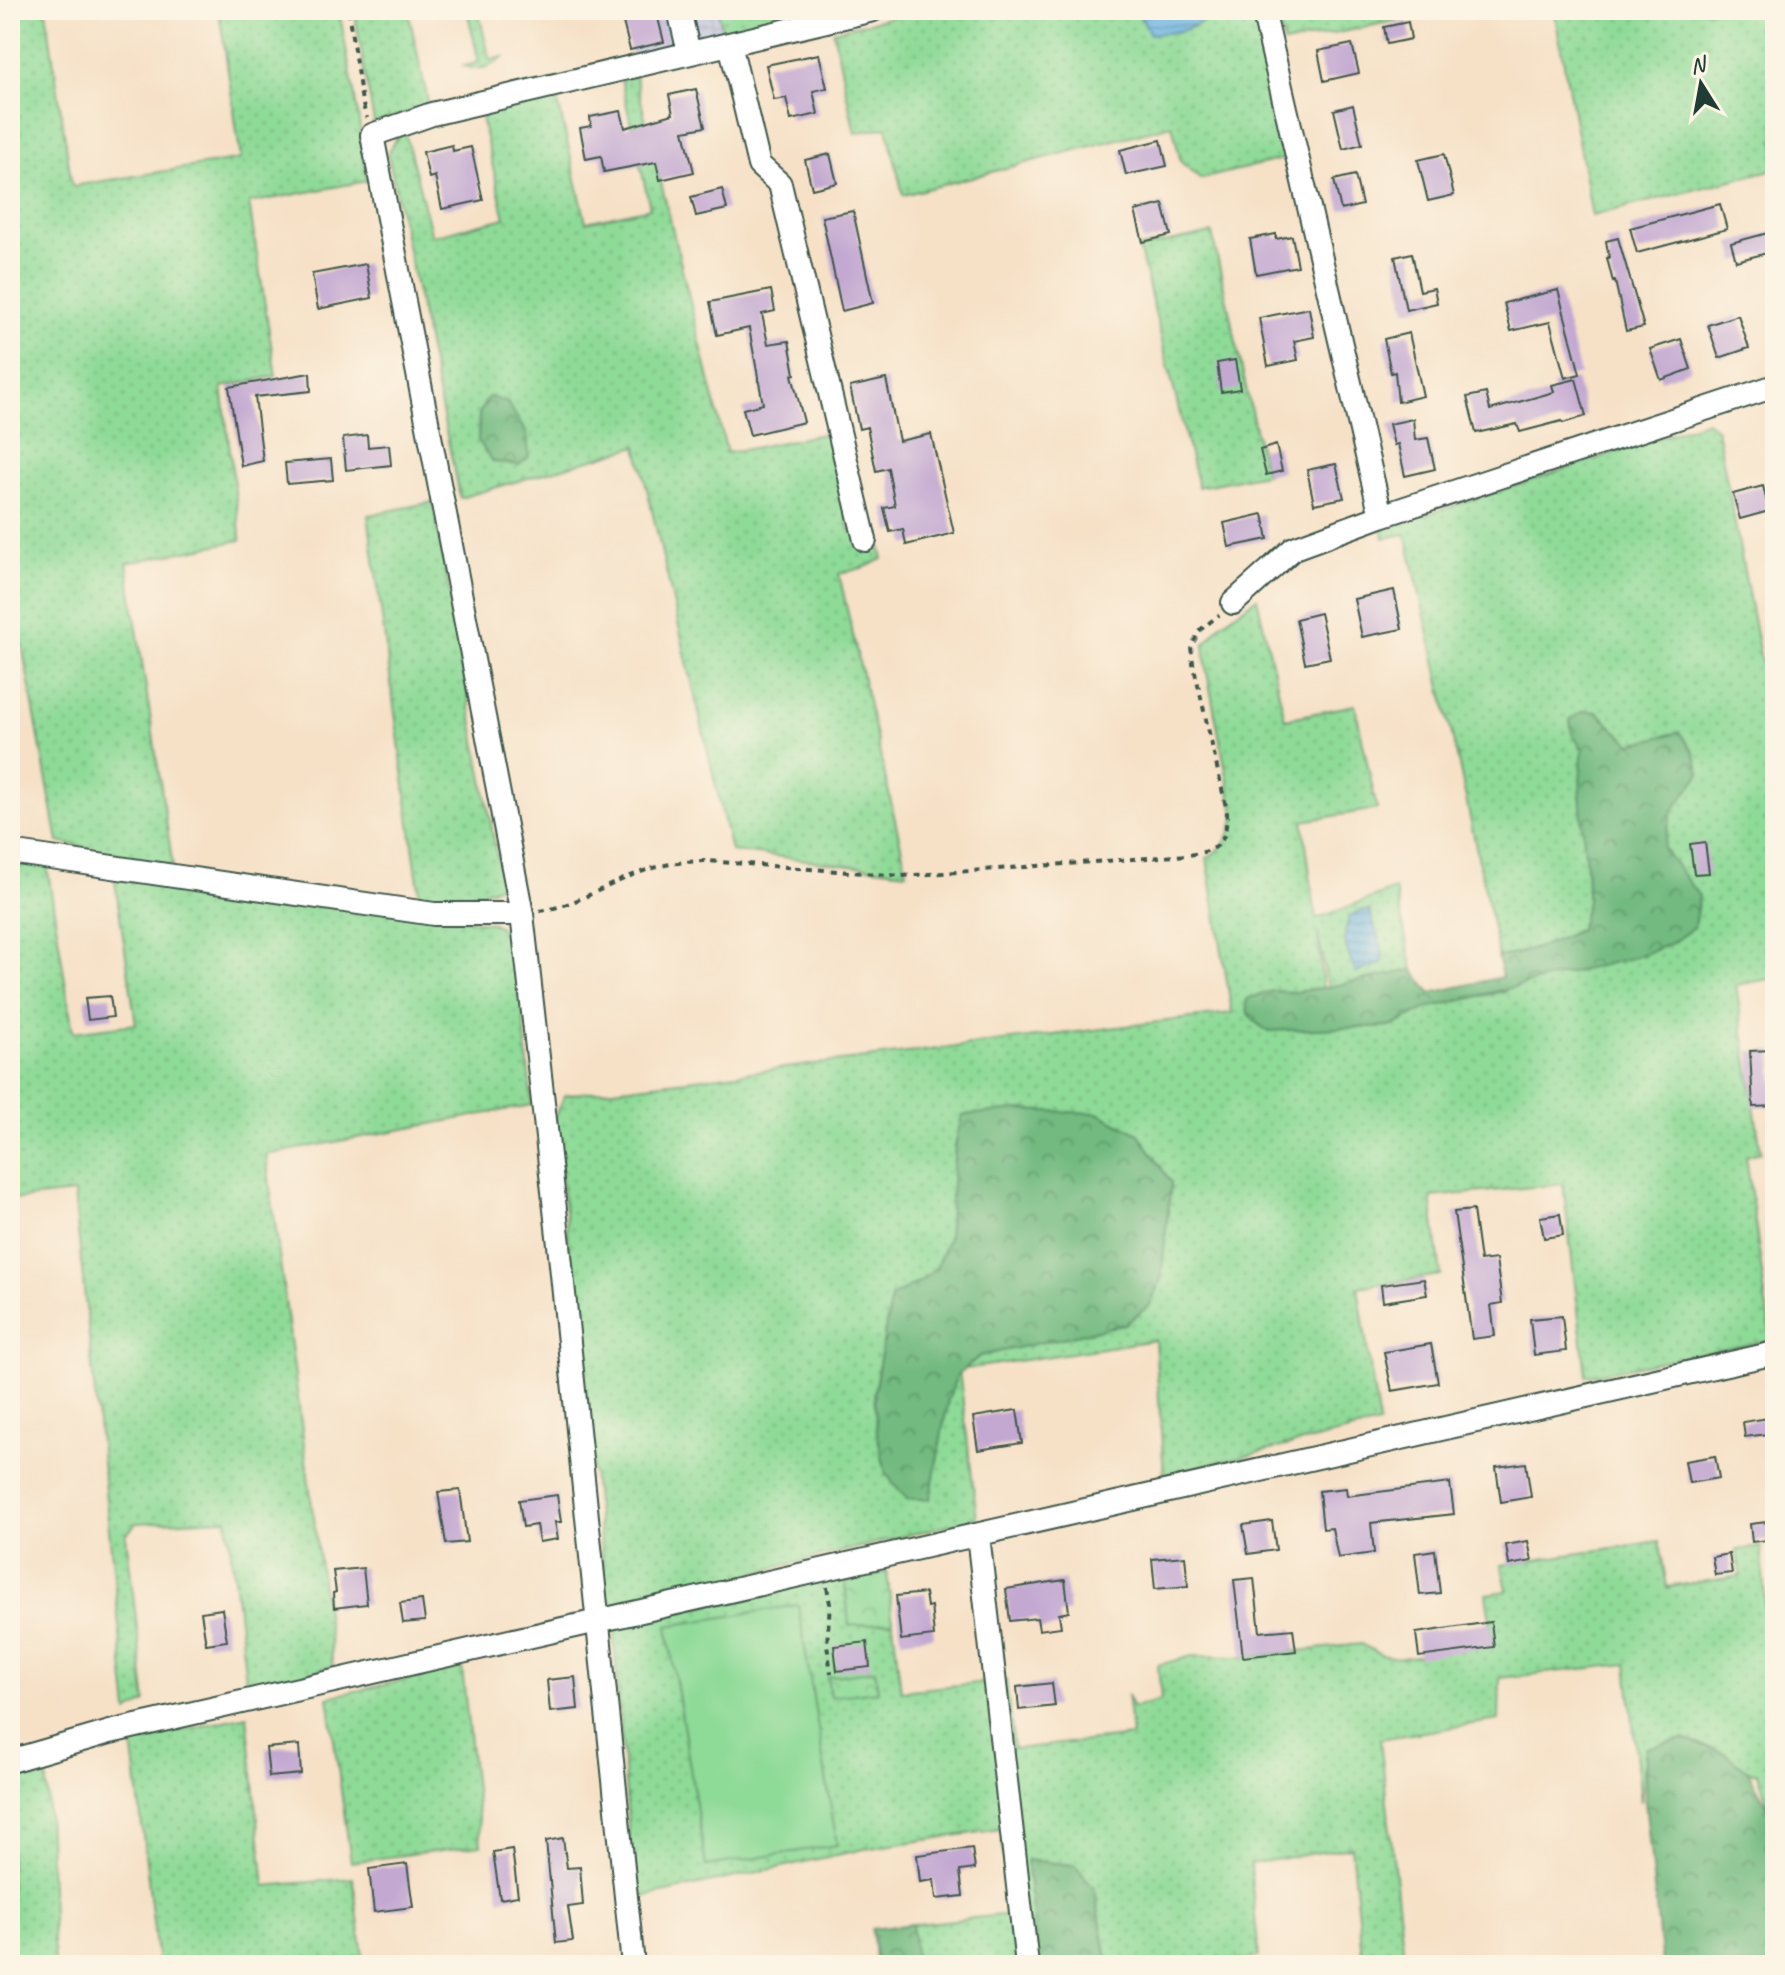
<svg xmlns="http://www.w3.org/2000/svg" width="1785" height="1975" font-family="Caveat,sans-serif">
<style>
.industrial{fill:url(#industrial-grid)}
.grass{fill:url(#grass-dots);stroke:#568c66;stroke-width:2}
.forest{fill:url(#forest-crowns);stroke:#487c5a;stroke-width:2}
.park{fill:url(#park-crowns);stroke:#568c66;stroke-width:2}
.garden{fill:#8eda97;stroke:#568c66;stroke-width:2}
.water{fill:url(#water-rules);stroke:#44788b;stroke-width:2}
.building{fill:#c3a9d2}
.lines{fill:none;stroke-linecap:round;stroke-linejoin:round}
.minor-casing{stroke:#3f564a;stroke-width:26}
.path{stroke:#3f564a;stroke-width:4;stroke-dasharray:6 6;stroke-linecap:butt}
.minor{stroke:#fff;stroke-width:22}
</style>
<defs>
<pattern id="industrial-grid" width="8" height="8" patternUnits="userSpaceOnUse" patternTransform="scale(2)"><rect width="8" height="8" fill="#bdc3de"/><path d="M0 4h8M4 0v8" fill="none" stroke="#a2a8bf"/></pattern>
<pattern id="grass-dots" width="8" height="8" patternUnits="userSpaceOnUse" patternTransform="scale(2)"><rect width="8" height="8" fill="#8eda97"/><path d="M2 2h.1M6 6h.1" fill="none" stroke="#7abc83" stroke-width="1.8" stroke-linecap="round"/></pattern>
<pattern id="forest-crowns" width="20" height="18" patternUnits="userSpaceOnUse" patternTransform="scale(2)"><rect width="20" height="18" fill="#72ba80"/><path d="M2 6a3 3 0 1 1 6 0M12 15a3 3 0 1 1 6 0" fill="none" stroke="#5d986a"/></pattern>
<pattern id="park-crowns" width="20" height="18" patternUnits="userSpaceOnUse" patternTransform="scale(2)"><rect width="20" height="18" fill="#8eda97"/><path d="M2 6a3 3 0 1 1 6 0M12 15a3 3 0 1 1 6 0" fill="none" stroke="#7abc83"/></pattern>
<pattern id="water-rules" width="6" height="5" patternUnits="userSpaceOnUse" patternTransform="scale(2)"><rect width="6" height="5" fill="#6ab3e2"/><path d="M0 2.5h6" fill="none" stroke="#5793b8"/></pattern>
</defs>
<rect width="100%" height="100%" fill="#fcf5e5"/>
<filter id="ink" filterUnits="userSpaceOnUse"><feTurbulence type="fractalNoise" baseFrequency=".0125" numOctaves="2"/><feDisplacementMap in="SourceGraphic" scale="16" xChannelSelector="R" yChannelSelector="G"/><feConvolveMatrix kernelMatrix="1 2 1 2 8 2 1 2 1" color-interpolation-filters="sRGB"/></filter>
<filter id="wash" filterUnits="userSpaceOnUse"><feTurbulence type="fractalNoise" baseFrequency=".006" numOctaves="4" result="noise"/><feDisplacementMap in="SourceGraphic" scale="32" xChannelSelector="R" yChannelSelector="G"/><feGaussianBlur stdDeviation="1.8" result="paint"/><feColorMatrix in="noise" values="0 0 0 0 0 0 0 0 0 0 0 0 0 0 0 0 0 1.4 0 .05"/><feComposite in="paint" operator="in"/></filter>
<g filter="url(#wash)">
<rect width="100%" height="100%" fill="#f6e1c7"/>
<path class="industrial" d="M620,10H718L724,39L633,59Z"/>
<path class="grass" d="M10,10H46L72,186L241,159L219,10H339L358,114L367,181L249,203L276,376L222,387L241,540L127,563L173,866L58,842L10,579Z
M354,10H408L429,106L374,123Z
M467,10H478L490,60L503,57C492,68 479,71 464,66L479,62Z
M718,10H828L724,39Z
M920,10H1137L1150,33C1177,33 1192,32 1213,13L1212,10H1255L1291,157L1201,179L1181,162L1172,125L903,195L887,127L855,133L833,31Z
M1275,10H1417L1418,16L1284,44Z
M1554,10H1775V169L1592,216Z
M635,76L727,453L827,433L850,530L875,526L883,559L865,567L839,574L907,872L731,851L637,446L460,498L388,154L394,141L405,132L432,236L505,218L480,113L556,94L586,222L650,208L621,80Z
M1212,233L1265,474L1198,487L1139,248Z
M1707,421L1717,429L1775,734V978L1736,985L1761,1152L1746,1156L1771,1340L1586,1376L1563,1184L1431,1197L1441,1275L1358,1287L1379,1424L1164,1475L1155,1340L959,1370L977,1518L617,1607L606,1597L555,1118L565,1095L1232,1013L1207,858C1225,847 1229,838 1235,818L1207,672L1204,645L1221,624L1257,598L1285,719L1355,705L1377,809L1303,821L1316,919L1395,889L1413,970L1328,987L1318,934L1325,1013L1421,1009L1506,991L1460,770L1406,534L1384,538L1383,529L1611,454Z
M433,502L502,885C472,898 452,897 420,897L368,515Z
M10,861L47,865L73,1032L136,1024L114,875L493,923L509,933L516,945L532,1105L266,1155L333,1666L251,1689L246,1679L227,1519L136,1523L126,1535L146,1702L128,1712L74,1193L10,1200Z
M1659,1541L1667,1587L1741,1576L1736,1550L1761,1547L1775,1731V1814L1770,1812L1758,1773L1748,1771L1724,1753L1646,1748L1641,1802L1627,1664L1500,1678L1499,1720L1380,1739L1405,1965H1363L1351,1847L1250,1864L1259,1957L1210,1965H876L872,1929L1010,1914L1001,1829L864,1849L634,1899L614,1641L616,1630L628,1623L843,1574L845,1582L887,1572L901,1691L1006,1680L1014,1749L1132,1736L1127,1695L1133,1708L1161,1700L1158,1665L1192,1656L1243,1657L1361,1644L1381,1655L1400,1658L1494,1646L1486,1594L1507,1591L1502,1565Z
M462,1668L481,1845L351,1862L328,1697Z
M247,1716L265,1886L353,1878L364,1965H158L132,1741Z
M46,1759L54,1965H10V1774Z"/>
<path class="forest" d="M488,397L507,402L527,434L529,457L519,465L493,462L478,441L479,414Z
M1584,711L1598,712L1612,727L1632,744L1679,732L1694,752L1700,774L1672,812L1663,848L1699,896L1694,927L1672,943L1639,956L1425,1009L1393,1026L1268,1031C1254,1022 1244,1016 1247,999L1272,991L1295,992L1328,987L1413,970L1431,993L1502,977L1498,957C1527,953 1554,943 1580,929C1582,919 1586,909 1587,899C1588,849 1575,800 1583,750L1572,734L1570,719Z
M1018,1110L1098,1113L1139,1134L1171,1182L1161,1280L1150,1305L1125,1324L980,1356L957,1375L948,1400L930,1499H907L886,1474L877,1433L874,1393L891,1297L919,1282L936,1268L948,1237L955,1146L962,1115Z
M1683,1739L1725,1753L1748,1771L1770,1812L1775,1855V1965H1662L1645,1801L1646,1748Z
M1026,1860L1075,1865L1095,1890L1108,1965H1039Z
M912,1924L916,1965H876L872,1929Z"/>
<path class="park" d="M887,1572L893,1622L849,1626L845,1582Z
M875,1670L878,1691L830,1697L827,1677Z"/>
<path class="garden" d="M798,1605L837,1845L706,1866L667,1626Z"/>
<path class="water" d="M1137,10H1212L1213,13C1192,31 1177,33 1150,34Z
M1369,910L1383,952L1382,963L1356,973C1347,951 1340,940 1350,916L1360,911Z"/>
<g id="blocks">
<path class="building" d="M620,10H656L664,42L630,50Z
M1408,22L1411,39L1387,44L1384,27Z
M1352,44L1359,73L1324,81L1318,51Z
M819,54L827,88L813,91L818,114L791,120L786,98L774,100L766,65Z
M696,89L705,127L684,131L694,172L660,180L656,162L604,172L601,156L586,159L580,128L591,126L590,117L621,111L625,128L673,114L669,95Z
M1353,105L1362,144L1343,149L1334,110Z
M1161,140L1167,166L1126,175L1120,150Z
M452,145L453,151L471,147L483,200L442,209L435,176L429,178L423,152Z
M830,154L837,183L812,189L805,160Z
M1444,154L1454,195L1428,201L1418,160Z
M1355,175L1362,205L1341,210L1334,180Z
M722,189L727,209L696,216L691,197Z
M1163,204L1171,235L1143,242L1135,211Z
M1720,204L1727,229L1637,253L1630,228Z
M853,211L873,303L842,311L822,217Z
M1775,231V251L1736,261L1731,243Z
M1276,234V239L1292,236L1298,266L1256,274L1250,239Z
M1618,238L1644,327L1626,331L1615,281L1613,282L1607,258H1609L1606,241Z
M1412,253L1420,291L1434,288L1437,303L1406,310L1395,257Z
M366,264L372,298L318,309L312,274Z
M771,290L775,311L762,314L768,344L789,341L795,374L792,375L804,422L750,435L743,409L763,404L749,328L717,335L710,302Z
M1558,290L1580,374L1565,378L1550,322L1511,331L1504,303Z
M1309,308L1314,337L1294,341L1298,360L1268,366L1259,318Z
M1738,315L1749,348L1719,358L1708,325Z
M1409,333L1423,396L1398,402L1395,372L1391,373L1384,339Z
M1681,339L1691,369L1661,380L1650,349Z
M1235,360L1240,389L1221,392L1217,363Z
M310,373L311,391L255,397L263,461L241,466L229,387Z
M886,379L899,441L931,434L954,533L906,545L903,529L890,532L884,508L895,506L888,468L876,471L867,427L859,429L850,387Z
M1576,379L1586,416L1563,423L1562,421L1520,432L1517,424L1476,433L1467,397L1486,393L1490,410L1554,392L1552,385Z
M1413,419L1415,440L1428,438L1435,469L1405,476L1398,444L1394,445L1389,424Z
M367,435L368,447L389,445L391,465L346,470L343,438Z
M1276,445L1282,471L1266,475L1260,450Z
M331,459L333,480L287,484L285,463Z
M1336,464L1344,498L1314,504L1307,470Z
M1763,486L1769,511L1740,519L1733,494Z
M1263,514L1268,539L1229,547L1224,523Z
M1394,590L1402,629L1362,637L1354,599Z
M1320,613L1330,658L1305,663L1296,619Z
M1705,842L1709,873L1694,874L1690,844Z
M110,996L113,1017L88,1020L85,998Z
M1772,1050L1775,1106L1753,1107L1750,1051Z
M1473,1210L1480,1261L1496,1259L1502,1303L1491,1305L1495,1336L1472,1339L1454,1212Z
M1560,1214L1563,1235L1544,1238L1540,1217Z
M1424,1279L1427,1295L1383,1302L1381,1285Z
M1562,1316L1566,1351L1534,1355L1530,1319Z
M1431,1344L1438,1383L1392,1391L1384,1352Z
M1017,1410L1022,1443L978,1450L973,1417Z
M1775,1417V1433L1745,1437L1743,1422Z
M1715,1456L1719,1478L1689,1483L1685,1461Z
M1526,1463L1531,1497L1501,1502L1496,1467Z
M1450,1483L1454,1514L1371,1523L1374,1553L1338,1558L1332,1528L1323,1529L1319,1491L1346,1488L1347,1496Z
M460,1490L467,1542L446,1544L438,1492Z
M557,1495L561,1522H555L558,1539L539,1542L536,1525L523,1527L519,1500Z
M1272,1521L1276,1550L1248,1554L1243,1525Z
M1775,1521V1539L1752,1542L1750,1524Z
M1528,1541L1532,1561L1509,1565L1506,1545Z
M1435,1550L1440,1593L1420,1595L1415,1553Z
M1729,1554L1732,1573L1715,1575L1712,1557Z
M1185,1556L1188,1586L1155,1589L1152,1559Z
M363,1568L367,1604L334,1608L333,1593L336,1592L333,1571Z
M1254,1578L1260,1632L1293,1629L1296,1651L1243,1657L1234,1580Z
M1065,1580L1069,1612L1059,1614L1061,1627L1039,1630L1037,1618L1010,1621L1006,1589Z
M925,1593L927,1607L931,1606L934,1636L901,1640L896,1596Z
M422,1600L425,1621L403,1623L400,1603Z
M222,1609L227,1641L206,1644L201,1612Z
M1491,1622L1494,1647L1419,1657L1416,1633Z
M867,1642L870,1667L837,1671L834,1646Z
M575,1677L578,1709L550,1712L547,1680Z
M1052,1683L1055,1706L1019,1710L1017,1687Z
M299,1745L301,1774L269,1777L266,1748Z
M563,1838L567,1868L580,1867L583,1905L568,1907L573,1941L556,1943L546,1841Z
M972,1848L975,1869L960,1871L963,1896L936,1899L934,1880L920,1882L917,1855Z
M512,1849L518,1896L500,1899L493,1852Z
M407,1864L413,1907L374,1912L369,1869Z"/>
</g>
</g>
<g filter="url(#ink)">
<use href="#blocks" fill-opacity="0" stroke="#3f564a" stroke-width="2"/>
<g class="lines">
<defs>
<path id="minor" d="M679,10L689,53
M1263,10L1381,516
M730,44L759,165L780,184L865,540
M1233,603L1294,548L1381,516L1775,386
M10,852L434,914H522
M978,1535L1027,1965
M10,1761L110,1732L1775,1353
M633,1965L559,1245L522,914L372,135L432,114L873,10"/>
</defs>
<use href="#minor" class="minor-casing"/>
<path class="path" d="M348,10L362,102L367,118
M540,911C573,906 603,887 633,875C658,865 681,861 707,861L902,876L1188,855C1221,850 1226,844 1227,811L1193,663L1191,647L1200,630L1219,615
M827,1587L830,1604L827,1644L831,1673"/>
<use href="#minor" class="minor"/>
</g>
</g>
<rect width="1785" height="1975" fill="none" stroke="#fcf5e5" stroke-width="40"/>
<g transform="translate(1701 84) rotate(349)" stroke="#fcf5e5" stroke-width="6" paint-order="stroke">
<path d="M0-6L14 30L0 20L-14 30Z" fill="#1f3d34"/>
<text y="-12" font-size="22" font-weight="bold" text-anchor="middle" fill="#1f3d34">N</text>
</g>
</svg>
